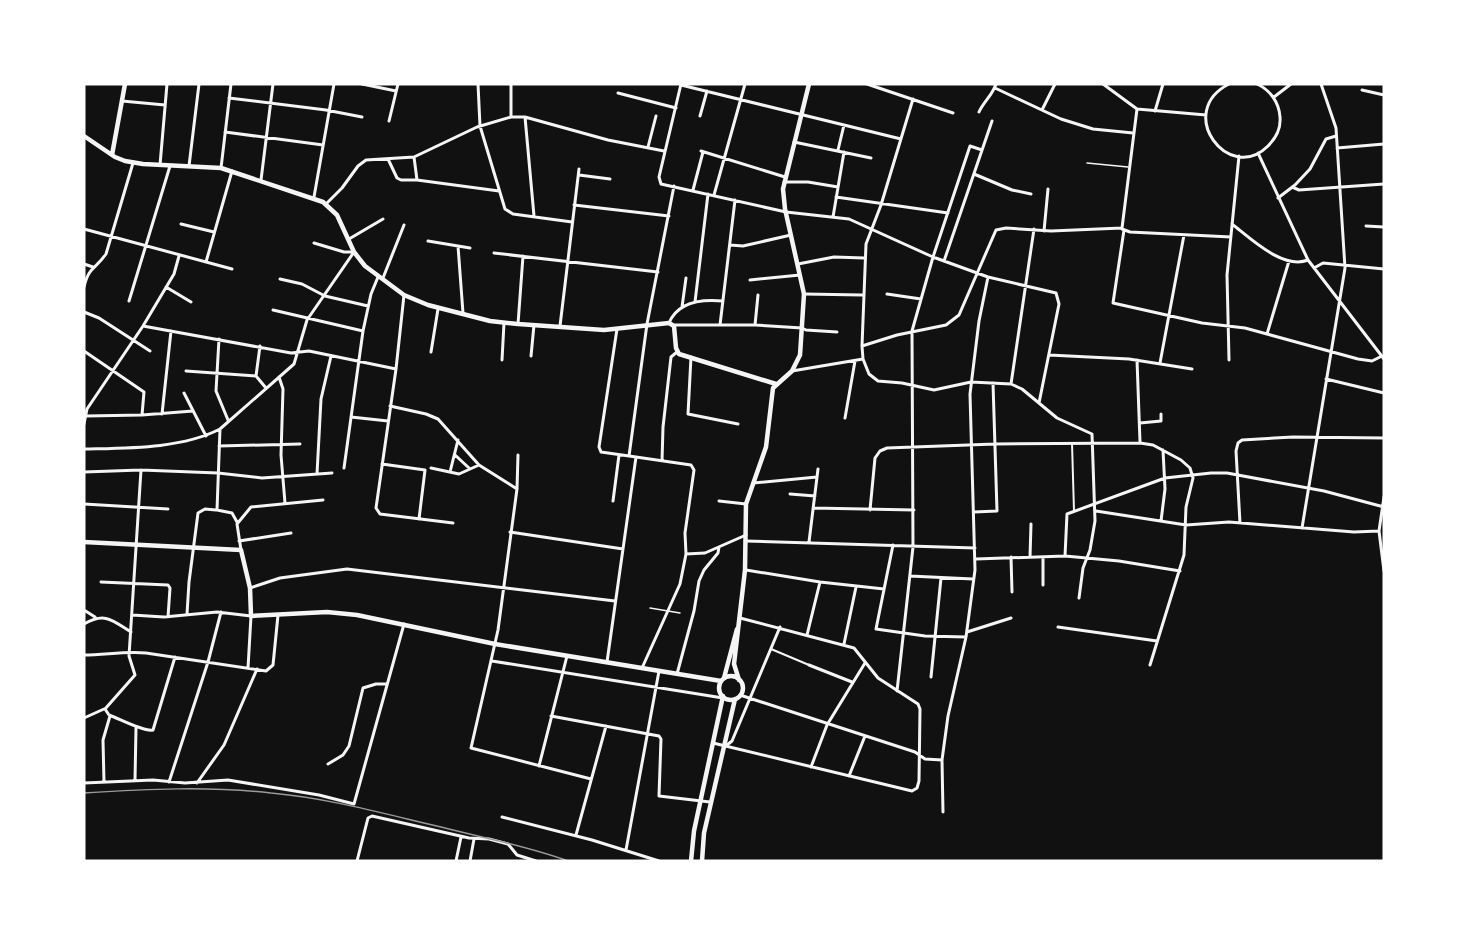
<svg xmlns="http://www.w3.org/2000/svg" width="1468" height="945" font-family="Lato,sans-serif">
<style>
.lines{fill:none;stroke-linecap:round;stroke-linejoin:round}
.service{stroke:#f5f5f5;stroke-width:1.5}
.pedestrian{stroke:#f5f5f5;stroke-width:2}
.minor{stroke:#f5f5f5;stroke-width:3}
.tertiary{stroke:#f5f5f5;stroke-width:4.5}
.secondary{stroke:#f5f5f5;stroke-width:4.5}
.rail{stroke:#9a9a9a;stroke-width:1.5}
</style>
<rect width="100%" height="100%" fill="#111"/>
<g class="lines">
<path class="service" d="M1087,163L1128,167
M650,608L680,613"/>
<path class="pedestrian" d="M1072,443L1074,511
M771,649L809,665"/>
<path class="minor" d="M362,84L396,91
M478,84L480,126L505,209L513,214L572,222
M511,84V117
M681,84L659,177L661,184L786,212L849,219L933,257L988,277L1056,293L1059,304L1039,403
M867,84L953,113
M1103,84L1137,109L1206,115
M1229,84C1174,112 1229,185 1268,146C1276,138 1281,128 1280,117C1279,102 1270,90 1257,84
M681,85L901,139
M995,88L1061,119L1093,129L1133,133
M1362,90L1384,95
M618,93L676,108
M1274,97L1291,84
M229,98L326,110L362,117
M913,99L881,205L866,244L862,346L863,359L869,374L878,381L902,383L934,390L971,382L1011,384L1022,389L1057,418L1092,434L1095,521L1090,550L1083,568L1079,598
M122,101L165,105
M1042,110L1055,84
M1155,111L1163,84
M979,112C984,101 992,96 996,84
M700,116L707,91
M525,117L534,216
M389,121L398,84
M225,132L323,145
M794,142L871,158
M648,147L656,116
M1337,148L1384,144
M838,150L844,125
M701,151L785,177
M1258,153L1308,260L1384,359
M414,157L417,180
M388,159L397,178L401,180H417L499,191
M160,165L167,84
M189,166L199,84
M221,168L231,84
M974,174L1012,190L1031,194
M579,175L610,179
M261,180L273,84
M784,182H808L838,187
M1292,187L1299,190L1384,184
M693,190L703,152
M714,195L745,84
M314,197L334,84
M836,197L948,213
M1278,198L1295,185L1310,169L1326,139L1336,136
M326,204L342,188L358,166L366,160L414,157L477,127L511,117H525L608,140L664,151
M574,205L669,216
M833,217L844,152
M181,224L214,232
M1232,224C1250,238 1283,270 1308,260
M1366,226L1384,227
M1122,228L1137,109
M84,229L232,269
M1122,229L1130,232L1231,237
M1124,230L1113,303L1202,323L1245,328L1358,359L1372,361L1382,356
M1044,231L1048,189
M349,239L383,219
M428,241L470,248
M314,243L344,252H354
M730,245L743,246L791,235
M458,246L463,313
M494,253L658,272
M944,261L992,121
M206,262L232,171
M84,264L93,267
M798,264L834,257L864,258
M1314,268L1323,263L1384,269
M383,278L404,225
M280,279L302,284L325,296L368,306
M750,280L800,275
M84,287C89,266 95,270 106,254L133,163
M166,287L191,302
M804,294L862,295
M887,294L921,299
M404,295L396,369L376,508L380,514L453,523
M129,301L170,166
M695,302L708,194
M682,307L686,278
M273,310L363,331
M84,312L99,318L150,351
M669,323C678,301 702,299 723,301
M518,324L523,256
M675,325H755L802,328L806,330L837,332
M720,325L735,200
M755,325L758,295
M143,326L291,353L309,351L396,369
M560,326L579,169
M617,329L599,447L601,452L629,456
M1267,334L1289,261
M219,339L216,391L228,420
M862,346L897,335L946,325L959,315L996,230L1006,228L1051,231L1122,228
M84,351L144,392L142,415
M431,352L438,309
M1049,355L1129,359L1192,369
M531,356L534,325
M691,357L688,414L738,424
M502,360L504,323
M1137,360L1140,442
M1229,360L1227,275L1239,156
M1160,363L1184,235
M186,371L256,376L266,388
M792,371L863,359
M256,376L260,346
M279,377L283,389L281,455L285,503
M1326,379L1384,393
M1011,384L1034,229
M184,393L206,436
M390,406L426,414L438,419L479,465L517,489
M162,414L171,331
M86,416L142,415L193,411
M351,417L388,421
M845,418L855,361
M1140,423L1161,421V414
M84,424L87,409L143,326L174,274L179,256
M219,446L300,444
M84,449C127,448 181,449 220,429
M455,455L469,468
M518,455L517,489L498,630L471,748L591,779
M636,457L691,465L694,470L685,533L686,554L680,584L642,668
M662,461L663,427L671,357L677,352
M382,464L425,470L419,519
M344,468L363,331L371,294L378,277
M431,468L459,474L479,465
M141,470L129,656L135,675L105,709L109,715C120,719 144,732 153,730L175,657
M84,472L141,470L218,473L262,478L332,473
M450,472L458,440
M317,474L321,399L331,356
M753,483L817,477
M790,494L815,496
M1384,497L1379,531L1384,571
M613,501L619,455
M719,501L746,504
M84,504L168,509
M813,508L914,510
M870,510L875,458L880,451L887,448L995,444L1140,443L1153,445L1181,460L1190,468L1193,478L1186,507L1184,555L1150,665
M1096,511L1186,525L1229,522L1354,532L1379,531
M974,512L997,511L993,383
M1161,521L1165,489L1163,450
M237,522L232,513L217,510L220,429L294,364L307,320L354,252
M1240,523L1236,451L1238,443L1242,440L1293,437L1384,438
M1302,528L1345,268L1336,128L1321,84
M510,532L623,549
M239,541L291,533
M746,541L975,548
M809,542L818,469
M893,545L876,629L925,636L966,637
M241,550L237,524L251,507L323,500
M686,554L705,553L746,535
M1065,556L1067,514L1165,478L1211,473H1227L1324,491L1384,507
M1011,557L1012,592
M1030,557L1031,524
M1043,557V585
M976,559L1065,556L1119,561L1180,571
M746,570L820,582L884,589
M910,576L973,579
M101,582L168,585L170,588L168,617
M250,588L280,578L347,569L615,601
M84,610L95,617
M187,614L189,582L198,513L205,509L216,510
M132,615L164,617L217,612L251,616L248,668
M84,624C105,612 112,620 131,632
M1058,627L1157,641
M967,632L1011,618
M807,635L820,582
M844,644L856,587
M84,655C105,655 125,651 146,653L266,671L273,665L278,615
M492,661L723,698
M607,662L636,457L629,456L647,324L674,186
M809,665L852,682
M677,674L694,611L699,581L704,570L718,553L719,547
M931,677L941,578
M897,691L913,547L912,331L933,257L970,146L982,150
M740,695L915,752L925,759L942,760
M551,716L659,736L661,739L659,796L710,802
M84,718L104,709
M713,743L912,791L917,788L919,781L920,709L918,704L878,678L854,648L740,618
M727,745L732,741L780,627
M328,764L343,755L349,746L363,688L376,684H386
M539,766L567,656
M811,767L827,725L865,663
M849,776L865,736
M135,780L136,728
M104,782L103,740L110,716
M169,782L208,662L221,612
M84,783L153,780L185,783L228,780L319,795L354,804L404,624
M197,783L224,745L257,669
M943,812L942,760L948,716L966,637L975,570L970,394L979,321L988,277
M502,817L592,840L659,861
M576,835L606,726
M626,850L659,671
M357,861L368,818L372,816L469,838L489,839L508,844L517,855L536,861
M456,861L461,837
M470,861L474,839"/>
<path class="tertiary" d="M84,542L241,550L250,588L251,616"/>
<path class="secondary" d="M84,136L115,157L125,161L143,164L221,168L323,202L337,215L354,252L365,266L404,295L428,305L490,321L518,324L604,330L669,323L674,326L676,348L679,354L776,384
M112,155L125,84
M251,616L327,612L357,615L495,644L721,681
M719 688a12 12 0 1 1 24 0a12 12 0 1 1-24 0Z
M724,678L737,629
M739,680L734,664L745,570L746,504L766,447L773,388L792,371L800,355L804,294L785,209L783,189L809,84
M691,861L694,831L723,696
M702,861L704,833L735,699"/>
<path class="rail" d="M84,793C147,789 208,786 271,793C328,798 385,814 441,827C484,838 527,846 568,861"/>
</g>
<rect width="1468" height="945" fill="none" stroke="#ffffff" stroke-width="171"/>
</svg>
